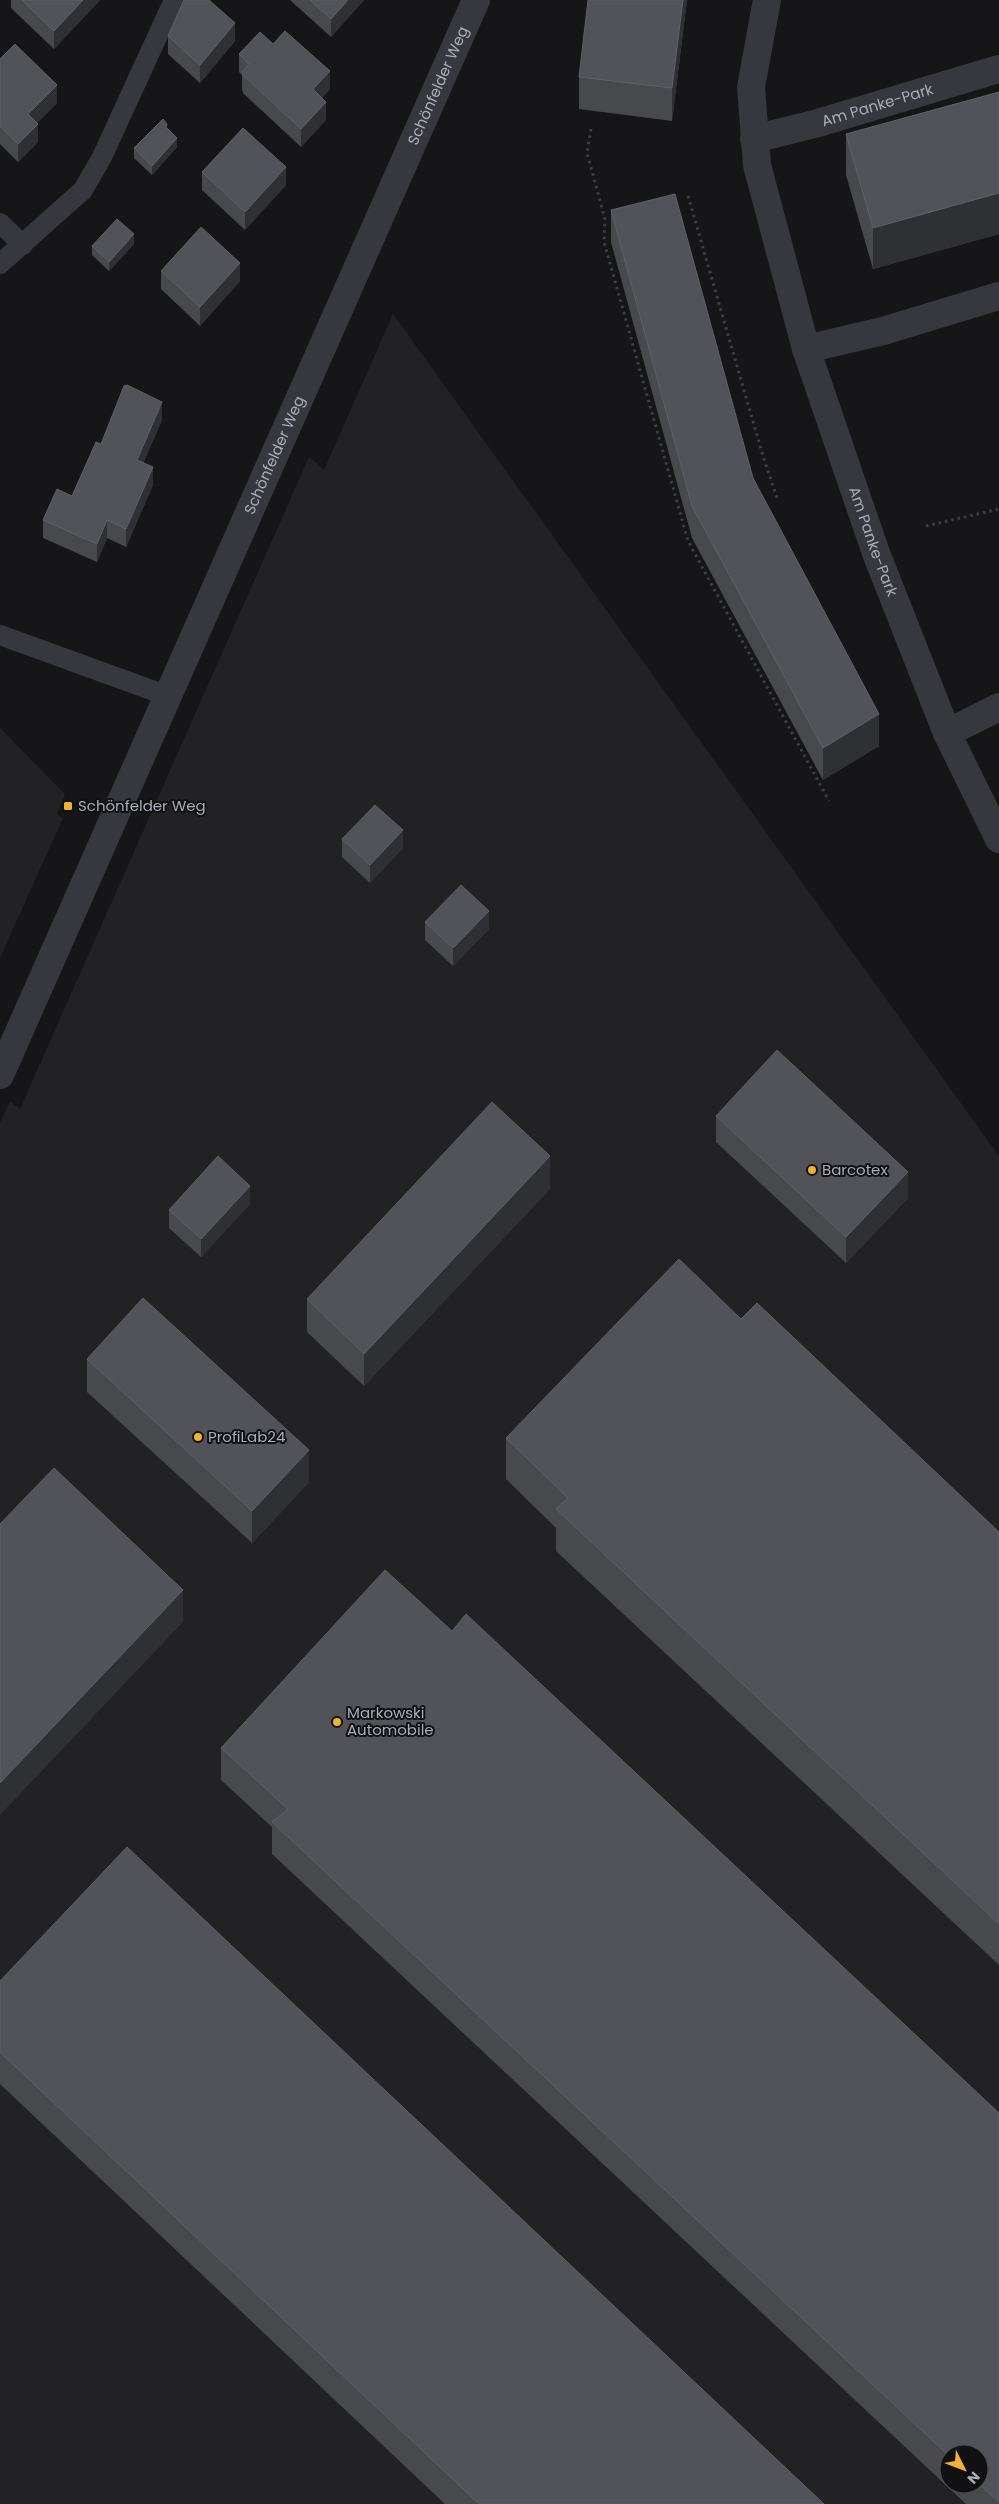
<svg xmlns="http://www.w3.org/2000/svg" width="999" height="2504" font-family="Poppins,sans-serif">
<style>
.built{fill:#222225;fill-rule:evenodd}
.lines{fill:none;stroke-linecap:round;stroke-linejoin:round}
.path{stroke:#3d3f44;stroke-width:3;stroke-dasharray:2.5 4;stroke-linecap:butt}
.service{stroke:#37383d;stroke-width:20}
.minor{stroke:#37383d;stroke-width:28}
.wall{fill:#47494d;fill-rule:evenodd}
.shaded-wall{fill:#2f3033}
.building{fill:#525359;stroke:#5f6168}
.poi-dot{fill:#f2b134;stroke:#111113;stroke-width:2}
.labels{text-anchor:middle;stroke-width:4;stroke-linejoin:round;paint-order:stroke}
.street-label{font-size:15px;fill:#a8adb8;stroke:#111113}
.poi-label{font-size:15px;fill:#a8adb8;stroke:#111113;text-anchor:start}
</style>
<rect width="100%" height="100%" fill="#161618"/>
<path class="built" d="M393,314L999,1156V2504H0V1123L10,1101L20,1109L309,457L324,470ZM949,2454H979V2484H949Z
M0,728L65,794L57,814L63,818L0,958Z"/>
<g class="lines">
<path class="path" d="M591,129L587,153L605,219L604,242L688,541L829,801
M688,196L763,456L778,501
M926,526L999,509"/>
<path class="service" d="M0,223L23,245
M0,264L83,190L102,157L174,0
M0,635L168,696"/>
<g class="minor">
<path id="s1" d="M767,0L751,87L757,165L806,349L876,553L947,733L999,839"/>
<path id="s2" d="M754,139L818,123L999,69"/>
<path d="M806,349L883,331L999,296"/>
<path d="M947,733L999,707"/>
<path id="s3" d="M0,1075L476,0"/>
</g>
</g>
<path class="wall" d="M11,0H100L54,49L11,8Z
M290,0H364L331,37Z
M687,0L672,121L579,109V77Z
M168,36L235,41L200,83L168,54Z
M273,44L330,89L322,98L326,120L301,147L244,94L242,90V75L239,72V54Z
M0,59L57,103L37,123L38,142L18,162L0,144Z
M999,92V234L873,269L846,175V134Z
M167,128L177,147L152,175L134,158V148Z
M202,172L286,185L245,230L202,190Z
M611,210L753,478L879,746L823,780L692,538L611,242Z
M134,244L109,271L92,255V246Z
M161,271L240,281L200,326L161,289Z
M162,420L143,463L153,485L126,547L107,538L97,562L43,538V520L72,496L101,444Z
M342,839L403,848L370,883L342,857Z
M425,922L489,929L453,966L425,940Z
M716,1116L908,1198L846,1263L716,1142Z
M550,1189L364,1386L307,1332V1299Z
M250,1204L201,1257L169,1228V1210Z
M741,1319L999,1532V1965L556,1551V1528L506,1479V1438Z
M87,1359L309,1482L252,1543L87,1392Z
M452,1631L999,2113V2504H966L272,1854V1827L221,1780V1748ZM949,2454L979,2484H949Z
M0,1981L824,2504H445L0,2084Z"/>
<path class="shaded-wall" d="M83,0H100L54,49V31Z
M348,0H364L331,37V19Z
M683,0H687L672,121V88Z
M235,23V41L200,83V65Z
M330,71V89L313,107V89Z
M57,85V103L28,132V114Z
M326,102V120L301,147V129Z
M38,124V142L18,162V144Z
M177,138V147L152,175V166Z
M286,167V185L245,230V212Z
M999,193V234L873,269V228Z
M134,234V244L109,271V262Z
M240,263V281L200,326V307Z
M162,402V420L137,478V460Z
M153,467V485L126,547V529Z
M107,520V538L97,562V544Z
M879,714V746L823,780V748Z
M403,830V848L370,883V865Z
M489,911V929L453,966V948Z
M550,1156V1189L364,1386V1354Z
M908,1172V1198L846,1263V1237Z
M250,1186V1204L201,1257V1239Z
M309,1450V1482L252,1543V1511Z
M183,1590V1622L0,1815V1783Z"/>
<path class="building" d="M22,0H83L54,31Z
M184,0H209L235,23L200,65L168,36Z
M310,0H348L331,19Z
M588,0H683L672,88L579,77Z
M285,31L330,71L313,89L326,102L301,129L244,76L242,72L249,64L239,54L260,32L273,44Z
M15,44L57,85L28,114L38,124L18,144L0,126V59Z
M999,92V193L873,228L846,134Z
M163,119L167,124L166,127L177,138L152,166L134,148Z
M243,128L286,167L245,212L202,172Z
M675,194L753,478L879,714L823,748L692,506L611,210Z
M117,219L134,234L109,262L92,246Z
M201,227L240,263L200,307L161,271Z
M127,385L162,402L137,460L153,467L126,529L107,520L97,544L43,520L57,489L72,496L96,442L101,444L124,386Z
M375,805L403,830L370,865L342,839Z
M461,885L489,911L453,948L425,922Z
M777,1050L908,1172L846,1237L716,1116Z
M492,1102L550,1156L364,1354L307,1299Z
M218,1156L250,1186L201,1239L169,1210Z
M679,1259L741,1319L757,1303L999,1532V1924L556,1509L568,1498L506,1438Z
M143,1298L309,1450L252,1511L87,1359Z
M54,1468L183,1590L0,1783V1524Z
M385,1570L452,1631L466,1614L999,2113V2502L979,2484V2454H949V2456L272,1822L288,1809L221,1748Z
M127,1847L824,2504H479L0,2052V1981Z"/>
<g class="poi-dot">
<rect x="63" y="801" width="10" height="10" rx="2.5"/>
<circle cx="812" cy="1170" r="5"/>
<circle cx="198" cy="1437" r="5"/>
<circle cx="337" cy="1722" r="5"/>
</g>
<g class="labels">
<g class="street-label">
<text dy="5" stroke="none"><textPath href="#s3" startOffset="1082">Schönfelder Weg</textPath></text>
<text dy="5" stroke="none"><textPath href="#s2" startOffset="128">Am Panke-Park</textPath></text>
<text dy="5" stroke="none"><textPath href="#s3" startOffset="678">Schönfelder Weg</textPath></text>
<text dy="5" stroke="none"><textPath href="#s1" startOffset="561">Am Panke-Park</textPath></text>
</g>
<g class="poi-label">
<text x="78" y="811">Schönfelder Weg</text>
<text x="822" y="1175">Barcotex</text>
<text x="208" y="1442">ProfiLab24</text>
<text x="347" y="1718">Markowski<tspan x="347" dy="17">Automobile</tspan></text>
</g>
</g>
<g transform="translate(964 2469) rotate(132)"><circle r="24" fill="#111113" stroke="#4d4f55"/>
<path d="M0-4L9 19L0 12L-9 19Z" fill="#f2b134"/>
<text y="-8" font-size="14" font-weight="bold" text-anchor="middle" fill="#a8adb8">N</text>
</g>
</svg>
